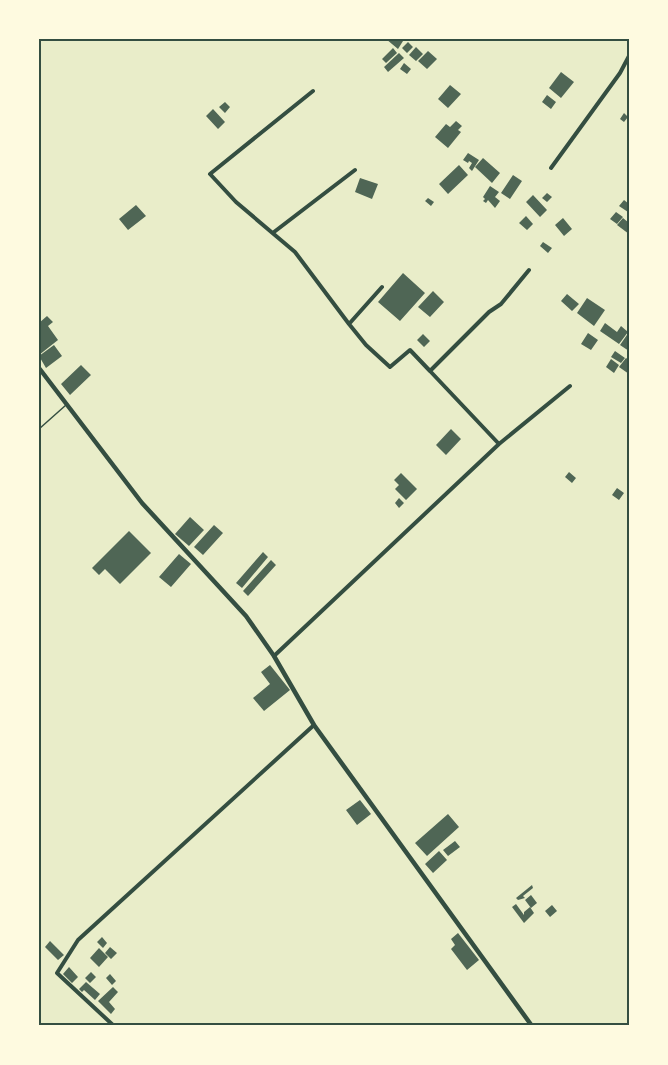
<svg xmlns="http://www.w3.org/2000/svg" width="668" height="1065" font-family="'Noto Sans',sans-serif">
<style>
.building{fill:#4f6655}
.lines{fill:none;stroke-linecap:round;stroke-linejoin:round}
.service{stroke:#344e41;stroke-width:1.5}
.minor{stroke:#344e41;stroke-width:4}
.tertiary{stroke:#344e41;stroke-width:4.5}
.neatline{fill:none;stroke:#344e41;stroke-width:2}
</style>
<rect width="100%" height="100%" fill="#e9edc9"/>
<path class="building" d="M386,39H401L403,41L398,49Z
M408,42L413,47L407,53L402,48Z
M416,47L423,54L416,61L409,55Z
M393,48L397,53L386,63L382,59Z
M428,51L437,59L427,69L418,61Z
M399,53L404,58L388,72L384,67Z
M404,63L411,69L407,74L400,69Z
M561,72L574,82L561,98L549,88Z
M450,85L461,94L448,108L438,99Z
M547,95L556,102L551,109L542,102Z
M225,102L230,107L225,113L219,107Z
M213,109L225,122L218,129L206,116Z
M624,113L628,117L624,122L620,119Z
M456,121L462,126L458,130L461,132L448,148L435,137L446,124L450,127Z
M468,153L479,160L472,171L469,168L472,163L469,161L468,163L463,160Z
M483,158L500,173L492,183L475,167Z
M459,165L468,175L448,194L439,184Z
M513,175L522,181L510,199L501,193Z
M360,178L378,184L372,199L355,192Z
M490,186L499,192L495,197L500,201L495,208L488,200L486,203L483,201L485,199L483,197Z
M547,193L552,197L547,202L542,198Z
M533,195L547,210L540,217L526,202Z
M428,198L434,202L431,206L425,201Z
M624,200L629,204L628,212L619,206Z
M136,205L146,216L128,230L119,219Z
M616,212L623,217L617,224L610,219Z
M526,216L533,224L527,230L519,223Z
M563,218L572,229L564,236L555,225Z
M623,218L629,223V234L617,225Z
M543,242L552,248L548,253L540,246Z
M403,273L425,293L400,321L378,302Z
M433,291L444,302L430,317L418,307Z
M567,294L579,304L572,311L561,301Z
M587,298L605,310L594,326L577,313Z
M47,316L53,322L48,326L58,340L39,355V323Z
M605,323L617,332L621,326L628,332L619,344L600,331Z
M629,332V351L620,345Z
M588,333L598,340L591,350L581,344Z
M423,334L430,341L424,347L417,340Z
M54,345L62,356L46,368L39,356Z
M615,351L625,358L621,363L611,357Z
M626,358L629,360V374L619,367Z
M611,359L619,365L614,373L606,367Z
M81,365L91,375L70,395L61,384Z
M451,429L461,439L446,455L436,445Z
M569,472L576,478L572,483L565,477Z
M401,473L417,489L406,500L395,489L399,485L394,480Z
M617,488L624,493L619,500L612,495Z
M399,498L404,503L399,508L395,503Z
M190,517L204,530L189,546L175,534Z
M214,525L223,533L203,555L194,547Z
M129,531L151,553L120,584L105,569L99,575L92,568Z
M263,552L268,557L242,588L236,583Z
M179,554L191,564L171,587L159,577Z
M271,560L276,565L248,596L243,591Z
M270,665L290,690L264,711L253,698L270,684L261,672Z
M360,800L371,814L357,825L346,810Z
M448,814L459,827L427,856L415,843Z
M455,841L460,847L448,856L443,850Z
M439,851L447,860L433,873L425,864Z
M532,885L533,888L523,896L525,898L518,900L516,898Z
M531,895L537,903L531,908L525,900Z
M516,904L524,915V912L530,907L534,913L524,923L512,907Z
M552,905L557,911L550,917L545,911Z
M458,933L479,960L467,970L451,949L455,945L451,939Z
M102,937L107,943L103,948L97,942Z
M50,941L64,955L58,960L45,947Z
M110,947L117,953L111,959L105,953Z
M99,948L108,957L99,967L90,958Z
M69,967L78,977L72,983L63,974Z
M91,972L96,977L90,983L85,978Z
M110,974L116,981L112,985L106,978Z
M86,982L100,994L95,1000L84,990L82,992L79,989Z
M113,987L118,992L109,1002L115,1009L111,1014L98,1001Z"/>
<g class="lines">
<path class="service" d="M39,429L66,405"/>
<path class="minor" d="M313,91L210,174L236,202L295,252L349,324L366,345L390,367L410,350L430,371L489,312L501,304L529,270
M551,168L620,73L629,56
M274,232L355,170
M349,324L382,287
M430,371L499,444L570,386
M274,656L499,444
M114,1026L57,973L78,940L314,725"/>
<path class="tertiary" d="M39,368L142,503L246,616L274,656L314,725L532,1026"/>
</g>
<rect width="668" height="1065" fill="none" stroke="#fefae0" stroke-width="81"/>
<rect x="40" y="40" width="588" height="984" class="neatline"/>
</svg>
